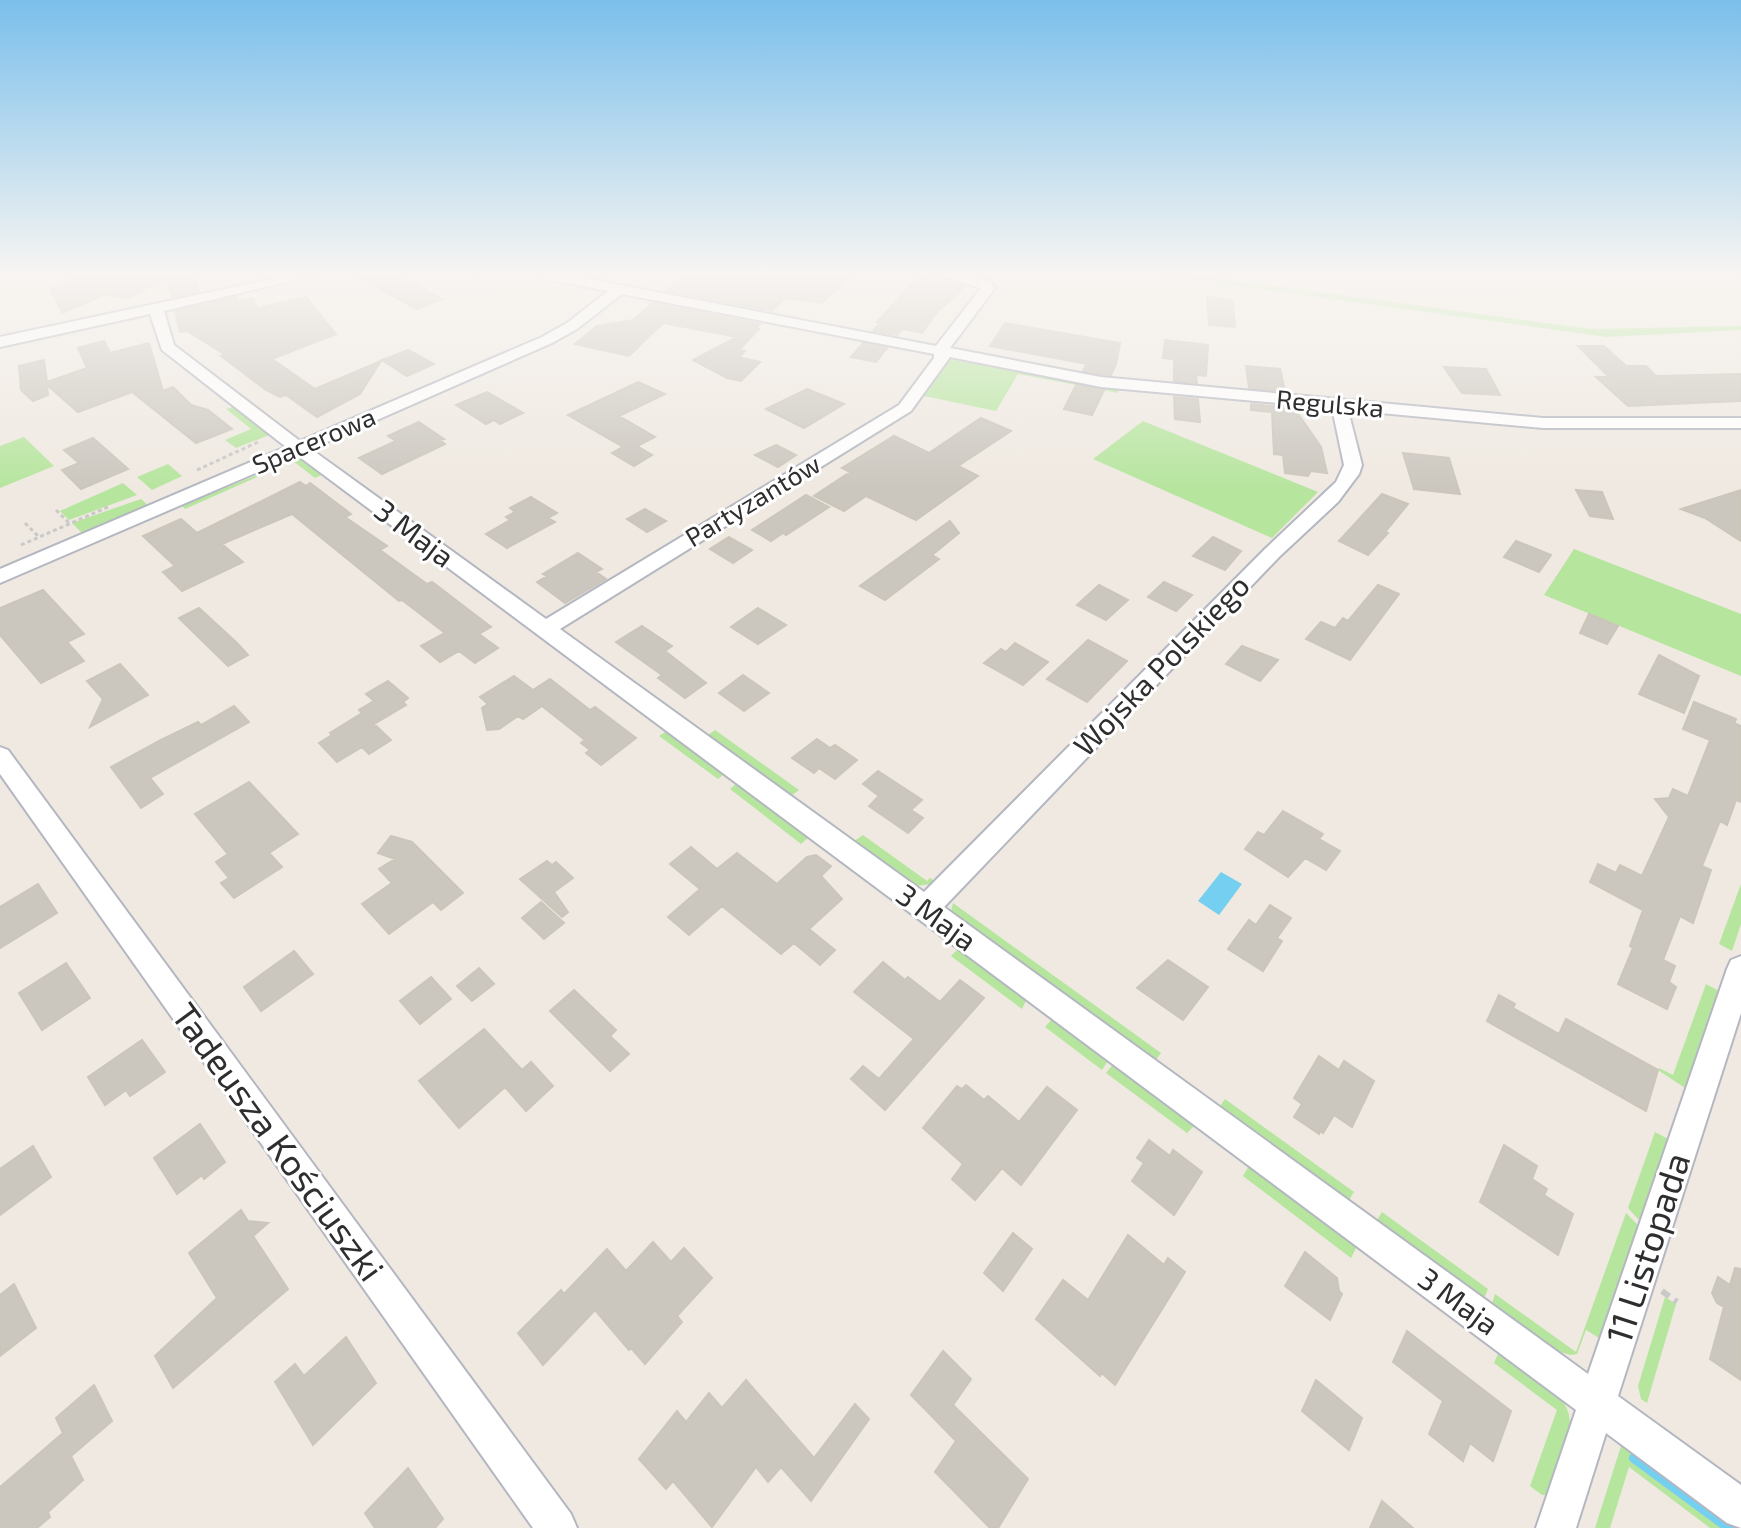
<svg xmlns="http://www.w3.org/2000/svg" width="1741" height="1528" font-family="'Exo 2',sans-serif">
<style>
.green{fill:#b6e59e}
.water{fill:#75cff0}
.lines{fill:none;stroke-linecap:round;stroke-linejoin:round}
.stream{stroke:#75cff0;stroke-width:10}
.building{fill:#cbc7bf;stroke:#cbc5ba;stroke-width:2}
.minor-casing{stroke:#b4b7c1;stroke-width:4}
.path-far1{stroke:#c9c9c9;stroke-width:3;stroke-dasharray:4 3;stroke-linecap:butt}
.path{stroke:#c9c9c9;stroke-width:6;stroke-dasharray:9 6;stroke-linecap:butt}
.minor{fill:#fff;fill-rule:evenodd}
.labels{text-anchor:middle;stroke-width:6;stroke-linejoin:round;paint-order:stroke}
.far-street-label{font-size:26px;fill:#2e2e2e;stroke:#fff}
.street-label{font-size:30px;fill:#2e2e2e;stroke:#fff}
.near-street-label{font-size:36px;fill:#2e2e2e;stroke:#fff}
</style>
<rect width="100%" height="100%" fill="#efe9e1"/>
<path class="green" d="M1157,275H1193L1590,329L1741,326V330L1607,337Z
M949,359L1118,389V393L1018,374L996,411L924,396Z
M233,407L269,435L236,448L225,440L251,429L226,409Z
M1143,421L1318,492L1272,538L1093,459Z
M24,437L54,466L0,488V446Z
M300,457L324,474L315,478L293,461L185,509L182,506Z
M168,464L182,476L152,490L137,477Z
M123,483L137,495L69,520L60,511Z
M141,499L150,507L84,535L72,523Z
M1574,549L1741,614V676L1544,595Z
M715,730L799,790L791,796L708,735Z
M667,731L724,774L718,779L659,736Z
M737,783L809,837L801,844L730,789Z
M863,835L927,881L930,878L938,883L916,886L854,841Z
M1741,884V924L1732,951L1719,944Z
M953,903L1161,1053L1156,1060L951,911Z
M959,948L1027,999L1022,1009L951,956Z
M1706,984L1719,991L1685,1088L1658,1070L1659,1068L1673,1075Z
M1051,1020H1056L1109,1059L1102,1070L1045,1027Z
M1114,1063L1196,1124L1187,1133L1106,1073Z
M1225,1099L1354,1192L1349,1200L1220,1106Z
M1655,1132L1668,1139L1640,1221L1628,1208Z
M1250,1164L1358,1244L1351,1258L1243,1176Z
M1382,1212L1488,1289L1484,1298L1377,1220Z
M1626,1213L1638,1225L1599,1338L1586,1330L1577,1354L1571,1355L1560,1352L1492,1304L1495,1294L1576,1352Z
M1665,1297L1676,1304L1647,1403L1641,1399L1638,1386Z
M1500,1349C1522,1366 1570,1391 1570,1423C1570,1446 1555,1473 1548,1495H1542L1530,1486L1557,1410L1494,1363Z
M1621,1446L1627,1447L1741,1528H1710L1629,1467L1610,1528H1595Z"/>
<path class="water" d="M1221,872L1242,884L1219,915L1198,901Z"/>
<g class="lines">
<path class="stream" d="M1634,1458L1729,1528"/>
</g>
<path class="building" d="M71,275H194L199,291L172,297L167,277L129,298L106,294L62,313L51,289L70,279Z
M354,275H399L442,299L417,309Z
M686,275H851L822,303L786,298L772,311L667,291Z
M919,276L965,287L938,311L922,333L903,329L897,335L873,331L881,322H877Z
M1207,296L1233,301L1235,327L1209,325Z
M236,297L238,301L253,298L257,308L306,297L336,334L272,359L315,389L381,361L360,394L317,417L286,395L280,397L266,390L221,356L224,354L187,331L180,332L175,311Z
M653,303L760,324L756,327L759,329L739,350L745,351L739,357L760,362L741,381L727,378L693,360L737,337L663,323L629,356L575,344L597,326L633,320Z
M1005,323L1120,343L1116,364L1111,375L1101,374L1083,371L1087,364L990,346Z
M1165,340L1208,345L1206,376L1196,375L1197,383L1174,381V359L1163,358Z
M104,341L110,353L149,343L163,391L173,387L191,405L208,410L232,429L196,443L132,392L78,412L47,385L48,395L33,401L21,390L19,366L44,360L47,382L87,368L78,348Z
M863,343L887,348L876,362L851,357Z
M1578,346H1604L1626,366H1646L1656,376L1741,374V401L1628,406L1596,377H1609Z
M408,350L434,364L407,376L382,360Z
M1246,366L1280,369L1285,391L1249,388Z
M1444,367L1486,369L1500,395L1462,393Z
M638,382L665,394L619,416L655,437L637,446L652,455L634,466L612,453L623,447L568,415Z
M1076,385L1104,390L1092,415L1064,409Z
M807,389L844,404L804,428L766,409Z
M487,392L523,413L500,424L494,420L486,424L456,405Z
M1174,397L1198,399L1200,422L1175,419Z
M1251,404L1294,408L1321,447L1327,473L1311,471L1308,476L1285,473L1283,455L1274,454L1272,412L1251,410Z
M981,418L1011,431L958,466L978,476L916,520L866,496L844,511L814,496L850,472L842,468L894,436L929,453Z
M419,422L444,439L440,440L445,444L382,474L359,458L396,441L388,436Z
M93,438L128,469L81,489L62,470L79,463L64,450Z
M776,445L796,455L778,467L755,455Z
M1403,453L1449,458L1460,494L1414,489Z
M300,482L306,486L310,483L351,514L345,517L387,546L380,550L427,584L432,582L491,627L479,634L498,648L475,663L459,651L440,662L421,646L445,633L402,600L399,601L292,514L222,544L243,562L182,591L163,572L175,566L143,536L181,519L197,533Z
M1576,490L1602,492L1613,519L1590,516Z
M1741,490V541L1705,518L1681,509Z
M1382,494L1408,504L1385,532L1388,533L1368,555L1339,541Z
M806,495L829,507L786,535L783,533L771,541L752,530Z
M531,497L557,513L548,518L555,522L507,548L486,534L510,520L506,517L515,512L510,508Z
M645,509L666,521L647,532L627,519Z
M950,521L959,533L932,555L939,559L885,600L860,586Z
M729,537L752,550L733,563L710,549Z
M1213,537L1241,551L1225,570L1193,556Z
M1516,541L1551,555L1539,572L1504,557Z
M578,553L602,569L596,572L606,579L565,603L537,582L547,576L543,574Z
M1164,582L1192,595L1176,611L1148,597Z
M1099,585L1128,600L1106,620L1077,605Z
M1378,585L1399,594L1350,660L1306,639L1321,622L1335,628L1343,618L1348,621Z
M43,590L84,634L67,642L84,661L41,683L0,635V608Z
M199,608L237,643L248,655L228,666L179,618Z
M758,608L786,625L758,644L731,627Z
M1589,614L1618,626L1607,644L1580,633Z
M642,626L672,646L665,651L706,683L685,698L658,678L662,675L616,642Z
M1088,640L1127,661L1087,702L1047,679Z
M1015,643L1048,662L1023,685L984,663L1001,649L1006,652Z
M1242,646L1278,660L1260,681L1226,664Z
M1659,655L1699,676L1684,713L1639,694Z
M120,664L148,695L90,727L103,699L87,681Z
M743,675L769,693L744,711L719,693Z
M514,676L533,690L550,679L590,710L595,707L636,738L601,765L586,753L590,750L581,743L585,740L542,706L523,719L518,716L499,729L487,730L482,708L488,704L480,697Z
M388,681L408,698L403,702L406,705L374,724L372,722L391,740L369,754L362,747L337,762L319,743L332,735L330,733L362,713L359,710L374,701L366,694Z
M1694,702L1736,719L1734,723L1741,726V802L1736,800L1727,825L1720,821L1702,866L1711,870L1693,923L1680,916L1663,960L1675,966L1669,982L1676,987L1667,1009L1618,984L1633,948L1630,946L1643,910L1590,882L1598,864L1616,873L1620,865L1642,876L1669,817L1655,799L1669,798L1673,789L1688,796L1710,740L1683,729Z
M234,706L249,722L150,778L163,794L141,808L111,767L161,740L198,722L201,725Z
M817,739L830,748L835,745L857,760L835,779L819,768L814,773L792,758Z
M878,771L922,800L911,810L923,818L908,833L869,806L879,796L863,784Z
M249,782L298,834L269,853L282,867L234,898L221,883L229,878L216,862L228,854L195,814Z
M1283,811L1323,834L1319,839L1340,851L1326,870L1305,858L1288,877L1245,849L1258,832L1264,835Z
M391,836L412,842L463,893L441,910L433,902L389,934L362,904L392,883L379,869L395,859L378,853Z
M691,847L717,869L737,853L777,884L807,857L816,855L831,866L821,876L842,899L809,929L835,950L820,965L794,943L781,954L722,906L689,935L668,917L700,889L670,864Z
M547,861L552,865L556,862L573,878L554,892L568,912L562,917L520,879Z
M38,884L57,913L0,948V907Z
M541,902L564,923L544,939L522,918Z
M1270,905L1291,918L1277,938L1282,941L1263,971L1228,949L1249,920L1256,925Z
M294,951L313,974L261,1011L244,987Z
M1168,960L1208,987L1183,1020L1137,988Z
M883,962L905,980L908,977L940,1002L960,980L984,998L885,1110L851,1079L863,1066L879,1079L914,1039L854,992Z
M66,963L90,998L42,1030L19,993Z
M479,968L494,984L472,1001L457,986Z
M431,977L451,999L420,1024L400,1001Z
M574,990L616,1030L610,1036L629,1054L610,1071L550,1011Z
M1499,995L1515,1004L1513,1008L1559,1034L1566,1019L1658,1070L1646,1111L1487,1021Z
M484,1029L522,1070L531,1062L553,1086L526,1111L505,1087L459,1128L419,1081Z
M142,1040L165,1072L130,1096L126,1090L105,1105L88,1077Z
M1319,1056L1339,1070L1344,1061L1374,1081L1352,1127L1334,1115L1323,1133L1320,1131L1319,1134L1294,1117L1302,1104L1294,1098Z
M966,1085L984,1100L988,1096L1019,1122L1047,1087L1077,1110L1021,1185L1002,1168L975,1200L952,1179L963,1164L923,1128L957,1086L962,1089Z
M200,1124L225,1162L204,1179L202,1175L177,1194L154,1158Z
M1149,1140L1170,1156L1173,1150L1176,1152L1202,1172L1174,1215L1132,1181L1144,1163L1137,1158Z
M1504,1145L1537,1166L1532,1179L1547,1189L1544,1195L1573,1214L1558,1255L1480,1202Z
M33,1146L51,1177L0,1215V1169Z
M241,1210L248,1221L268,1223L253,1236L288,1289L173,1388L155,1356L217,1298L189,1253Z
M1013,1233L1032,1249L1003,1291L984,1273Z
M1128,1235L1164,1265L1168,1258L1185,1272L1115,1385L1102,1373L1100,1376L1036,1319L1063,1280L1088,1300Z
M653,1242L671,1262L684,1248L712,1278L677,1316L682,1322L645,1364L631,1348L629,1350L595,1310L543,1365L518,1333L561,1290L564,1294L607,1249L626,1271Z
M1305,1252L1337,1278L1339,1291L1342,1294L1330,1320L1285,1286Z
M1735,1268L1741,1269V1380L1710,1359L1724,1307L1717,1303L1712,1293L1718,1277L1730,1285Z
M14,1284L36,1328L0,1356V1295Z
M1407,1331L1511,1411L1493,1461L1470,1443L1463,1461L1429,1434L1443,1401L1393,1362Z
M346,1337L376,1383L313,1445L275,1382L295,1364L304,1376Z
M943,1351L971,1379L953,1405L1028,1479L998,1528H990L935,1472L956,1441L911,1395Z
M746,1380L814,1458L855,1404L869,1419L811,1501L781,1467L768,1482L756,1467L712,1527L673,1481L666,1489L639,1459L677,1411L686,1422L709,1393L722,1408Z
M1316,1380L1362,1418L1349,1450L1302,1411Z
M94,1385L112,1421L71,1456L83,1480L48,1512L50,1517L37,1528H0V1487L63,1433L56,1418Z
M408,1468L443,1519L435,1528H375L365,1513Z
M1382,1501L1413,1528H1370Z"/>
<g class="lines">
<defs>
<path id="minor" d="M290,275H316L164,311L174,345L300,441L542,337L567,323L608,291L546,279L539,275H568L936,346L981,288L939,275H964L990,281L995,288L950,348L1101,377L1543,418H1741V428H1543L1348,410L1362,465L1359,474L1338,502L1279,557L944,907L1588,1374L1727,969L1731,960L1741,956V1013L1618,1396L1741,1485V1528L1727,1523L1606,1433L1576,1528H1536L1576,1410L297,455L0,583V569L286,447L162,350L150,314L0,347V337ZM622,294L934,354V358L899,405L546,619L311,449L552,343L577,329ZM950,357L1101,387L1332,408L1344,465L1336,482L1265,549L924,892L560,629L911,411Z
M0,747L8,750L571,1514L577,1528H533L0,774Z"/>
</defs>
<use href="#minor" class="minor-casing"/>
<path class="path-far1" d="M471,279L478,275
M197,470L258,442
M56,510L70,524
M25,523L39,537
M21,545L108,507"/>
<path class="path" d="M1662,1291L1677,1302"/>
<use href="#minor" class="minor"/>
</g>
<linearGradient id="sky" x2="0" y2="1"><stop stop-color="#7abfeb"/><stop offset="0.56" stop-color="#f8f5f2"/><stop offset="1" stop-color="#f8f5f2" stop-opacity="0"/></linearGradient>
<rect width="1741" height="489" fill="url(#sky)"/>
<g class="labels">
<g class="far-street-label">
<text transform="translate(1330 404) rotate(5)" y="9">Regulska</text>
<text transform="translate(314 441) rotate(-23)" y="9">Spacerowa</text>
<text transform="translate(753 501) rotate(-31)" y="9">Partyzantów</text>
</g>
<g class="street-label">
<text transform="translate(414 534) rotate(37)" y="10">3 Maja</text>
<text transform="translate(1162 666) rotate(-46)" y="10">Wojska Polskiego</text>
<text transform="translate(936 918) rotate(36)" y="10">3 Maja</text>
<text transform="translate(1458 1302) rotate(36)" y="10">3 Maja</text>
</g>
<g class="near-street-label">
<text transform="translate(278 1142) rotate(54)" y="13">Tadeusza Kościuszki</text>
<text transform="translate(1648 1248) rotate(-72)" y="13">11 Listopada</text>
</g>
</g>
</svg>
